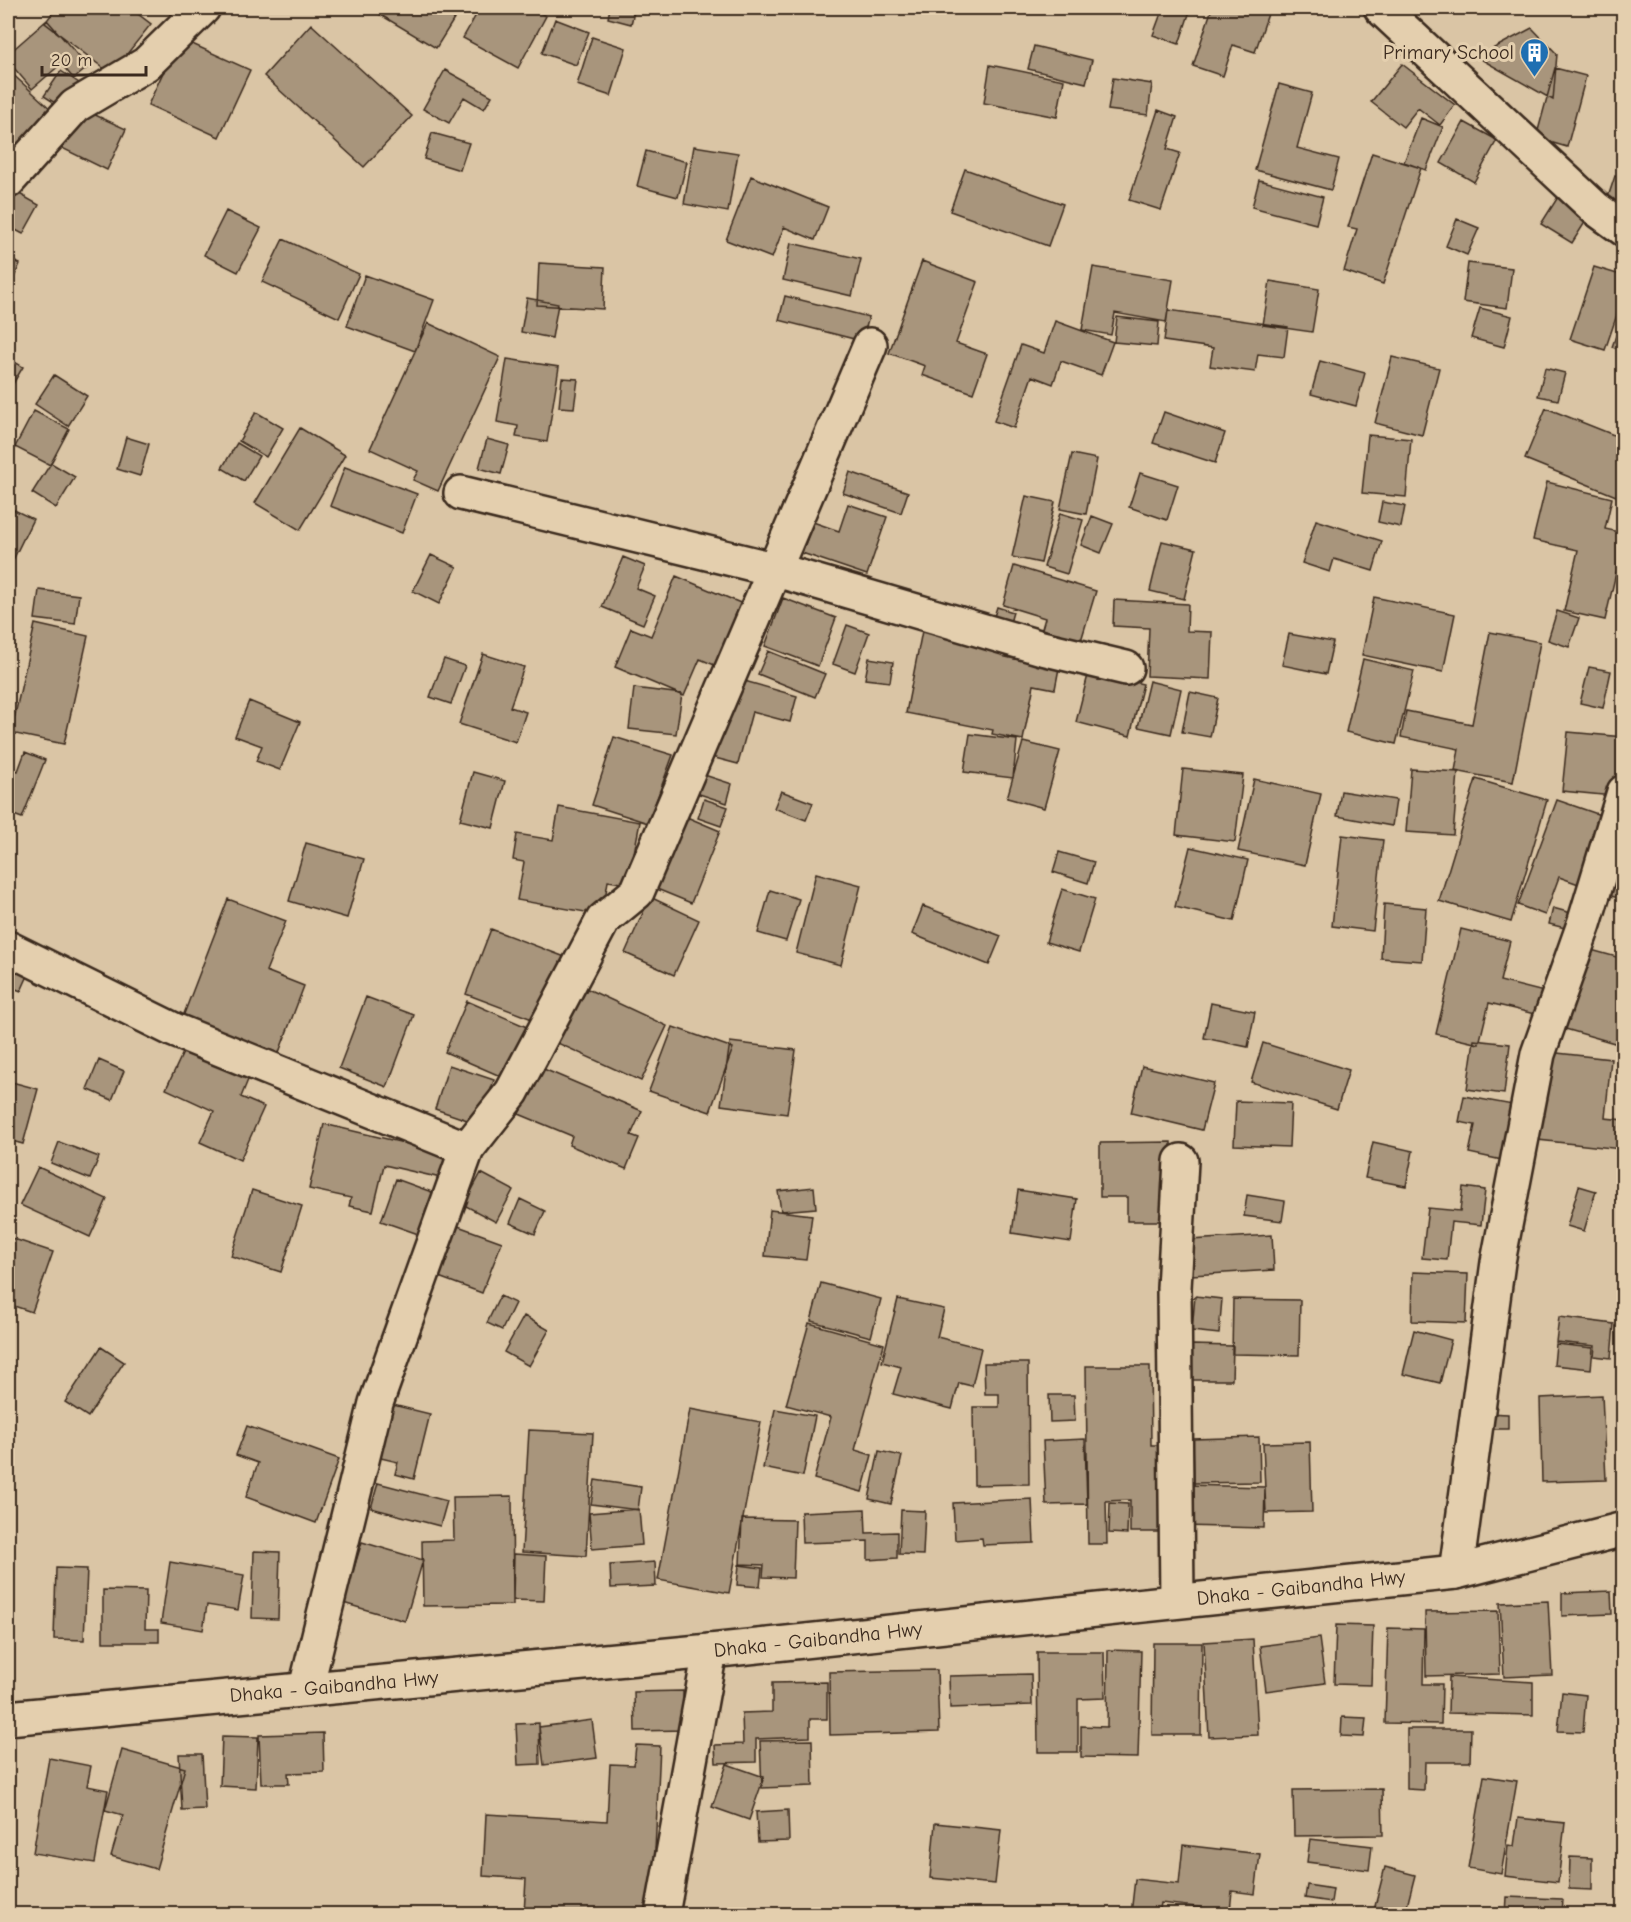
<svg xmlns="http://www.w3.org/2000/svg" width="1631" height="1922" font-family="'Comic Neue',sans-serif">
<style>
.building{fill:#a8957b;stroke:#3b2a1e;stroke-width:1.5}
.lines{fill:none;stroke-linecap:round;stroke-linejoin:round}
.minor-casing{stroke:#3b2a1e;stroke-width:38}
.major-casing{stroke:#3b2a1e;stroke-width:38}
.minor{stroke:#e4cfae;stroke-width:33}
.major{stroke:#e4cfae;stroke-width:33}
.labels{text-anchor:middle;stroke-width:6;stroke-linejoin:round;paint-order:stroke}
.poi-label{font-size:20px;fill:#3b2a1e;stroke:#e4cfae;text-anchor:end}
.street-label{font-size:20px;fill:#3b2a1e;stroke:#e4cfae}
</style>
<rect width="100%" height="100%" fill="#dac5a5"/>
<filter id="ink" filterUnits="userSpaceOnUse"><feTurbulence type="fractalNoise" baseFrequency=".0167" numOctaves="2"/><feDisplacementMap in="SourceGraphic" scale="12" xChannelSelector="R" yChannelSelector="G"/><feConvolveMatrix kernelMatrix="1 2 1 2 8 2 1 2 1" color-interpolation-filters="sRGB"/></filter>
<g filter="url(#ink)">
<path class="building" d="M56,8H130L151,24L111,74L45,23Z
M369,8H461L436,48Z
M480,8H530L546,16L518,68L463,38Z
M610,8H635L631,24L608,18Z
M1163,8H1191L1179,44L1153,35Z
M1212,8H1270L1255,52L1233,45L1223,76L1193,66Z
M555,19L589,32L576,65L542,53Z
M47,20L88,67L74,79L61,64L32,89L8,61V54Z
M311,24L412,116L364,167L264,76Z
M1532,28L1557,54L1553,100L1477,57Z
M592,37L626,48L611,96L577,85Z
M179,38L250,70L219,137L148,105Z
M1034,46L1092,60L1086,83L1028,69Z
M1402,64L1455,105L1440,125L1418,108L1403,127L1371,102Z
M990,65L1064,80L1057,117L984,103Z
M1555,68L1586,76L1567,147L1536,138Z
M8,70L54,112L15,154L8,148Z
M445,70L492,96L484,109L464,97L449,123L423,109Z
M61,71L82,85L66,110L44,96Z
M1113,78L1152,84L1148,115L1108,110Z
M1279,84L1312,93L1297,148L1339,159L1331,190L1255,170Z
M80,108L126,129L107,170L62,148Z
M1158,110L1177,117L1167,149L1180,153L1161,210L1129,200Z
M1421,118L1443,127L1426,170L1404,162Z
M1464,122L1497,140L1474,182L1441,163Z
M432,133L469,143L460,170L424,159Z
M694,146L738,153L728,212L684,204Z
M646,151L687,162L678,197L637,186Z
M1372,153L1421,168L1383,284L1344,271L1357,229L1348,227Z
M965,169L1063,204L1048,246L950,211Z
M751,176L828,207L815,240L784,227L772,258L726,240Z
M1615,176L1624,179V207L1607,200Z
M1259,180L1323,197L1316,224L1252,207Z
M16,192L39,205L23,234L8,226V209Z
M1558,197L1589,216L1572,243L1541,224Z
M226,211L261,228L238,272L204,255Z
M1457,219L1479,228L1467,255L1446,246Z
M283,239L359,274L339,318L262,282Z
M791,243L861,259L852,296L783,280Z
M8,259L20,264L9,289L8,288Z
M922,261L978,282L956,343L987,354L973,393L922,375L925,366L889,353Z
M539,263L605,267L603,309L537,305Z
M1468,263L1512,268L1507,308L1463,302Z
M1093,267L1173,280L1166,322L1115,313L1111,335L1082,330Z
M1594,267L1624,276V294L1605,350L1570,339Z
M365,275L434,300L415,351L347,326Z
M1270,281L1319,289L1312,332L1263,325Z
M785,296L869,317L862,341L779,320Z
M527,298L558,304L552,338L521,332Z
M1480,308L1512,316L1504,347L1471,338Z
M1168,310L1288,327L1284,357L1258,354L1255,372L1210,366L1213,348L1164,341Z
M1624,313V351L1612,347Z
M1117,317L1159,322L1157,346L1114,342Z
M1055,321L1113,342L1101,375L1061,361L1053,384L1032,376L1014,428L994,421L1021,345L1044,353Z
M428,323L500,357L438,491L413,480L418,471L370,449Z
M1392,357L1439,368L1422,435L1375,423Z
M8,358L23,367L8,392Z
M507,359L559,367L547,442L516,437L518,426L497,422Z
M1320,361L1365,373L1356,406L1311,394Z
M1545,368L1565,373L1558,400L1538,396Z
M54,375L87,396L68,426L35,404Z
M562,378L578,379L574,408L559,407Z
M1546,408L1624,439V478L1616,496L1525,459Z
M34,411L69,429L50,465L15,447Z
M256,412L283,428L266,457L239,441Z
M1164,412L1225,433L1215,463L1153,443Z
M300,428L345,455L300,530L255,503Z
M1368,435L1411,439L1406,497L1362,493Z
M126,437L149,444L140,476L117,469Z
M487,439L509,445L501,474L479,468Z
M237,443L259,456L244,481L222,468Z
M1072,454L1097,459L1086,514L1060,509Z
M51,463L75,477L56,508L32,493Z
M345,467L417,494L402,533L330,506Z
M850,472L908,492L901,513L843,493Z
M1140,473L1178,485L1167,520L1129,507Z
M1547,482L1612,498L1605,529L1624,533V539L1605,620L1564,611L1578,550L1533,540Z
M1026,496L1055,502L1041,563L1012,557Z
M1382,502L1405,506L1401,527L1378,522Z
M848,504L887,517L867,575L802,553L813,522L839,531Z
M8,507L33,519L10,566L8,565Z
M1060,513L1083,520L1067,574L1044,567Z
M1092,516L1113,524L1101,553L1081,545Z
M1316,520L1382,541L1373,571L1334,559L1330,572L1302,563Z
M1162,541L1196,549L1184,599L1150,591Z
M431,555L457,567L439,604L413,591Z
M623,557L645,566L636,588L655,596L643,624L602,607Z
M1014,566L1096,591L1080,644L1041,632L1045,618L1003,605Z
M676,576L750,607L724,669L700,659L684,696L615,667L631,628L651,636Z
M39,590L79,595L75,624L35,619Z
M1374,597L1455,614L1443,672L1362,655Z
M783,598L836,618L818,666L765,646Z
M1114,600L1188,604L1187,631L1212,632L1210,679L1147,676L1149,628L1113,626Z
M997,607L1013,612L1008,630L991,626Z
M1557,611L1579,618L1569,647L1548,640Z
M35,624L88,636L64,744L11,733Z
M847,625L869,633L855,672L833,664Z
M922,631L1007,648L1005,657L1059,668L1055,689L1034,685L1023,740L992,734L993,730L906,713Z
M1490,632L1540,642L1513,782L1455,771L1459,749L1401,737L1406,711L1472,724Z
M1289,634L1333,642L1326,674L1282,665Z
M768,651L825,674L815,697L758,674Z
M483,654L524,667L510,707L526,712L516,742L459,724Z
M869,658L893,662L890,682L865,679Z
M444,659L465,666L451,704L430,697Z
M1363,659L1414,671L1396,744L1346,732Z
M1589,667L1611,671L1603,708L1580,703Z
M1089,671L1143,684L1130,736L1076,722Z
M727,676L797,696L790,722L752,712L738,764L696,753Z
M1149,681L1181,689L1171,734L1138,727Z
M634,688L682,694L676,734L629,729Z
M1190,692L1218,698L1210,737L1182,732Z
M249,701L300,722L280,770L256,761L262,746L235,736Z
M1568,732L1624,737L1623,797L1562,791Z
M970,734L1017,740L1013,778L964,772Z
M614,737L673,755L648,823L592,805Z
M1023,742L1060,751L1044,808L1007,798Z
M25,752L45,760L22,818L8,813V767L18,771Z
M1183,769L1243,775L1235,842L1176,835Z
M1411,769L1458,772L1453,835L1406,832Z
M692,771L732,784L727,803L687,790Z
M473,772L505,781L493,828L460,820Z
M1254,779L1321,794L1305,865L1238,851Z
M1476,779L1547,800L1511,922L1439,901Z
M781,791L813,803L806,820L774,808Z
M1341,791L1396,800L1392,826L1337,816Z
M704,799L728,807L721,826L698,818Z
M1557,800L1612,819L1587,887L1559,877L1545,915L1518,905Z
M559,807L640,822L628,884L608,881L602,915L517,900L524,862L513,860L517,834L553,840Z
M682,815L720,831L691,903L652,887Z
M1624,829V899L1606,895Z
M1342,835L1383,840L1373,931L1332,926Z
M306,843L364,859L347,918L289,901Z
M1190,847L1248,860L1234,921L1175,907Z
M1059,852L1094,862L1088,883L1053,872Z
M816,873L861,885L841,965L796,953Z
M1062,889L1095,899L1079,952L1046,942Z
M770,890L799,899L786,941L758,933Z
M650,897L699,920L674,975L625,953Z
M228,899L286,921L266,971L304,986L275,1063L179,1027Z
M1384,904L1426,908L1422,961L1381,958Z
M923,906L1001,936L989,965L912,934Z
M1553,908L1582,916L1577,931L1549,924Z
M491,929L565,957L540,1022L466,994Z
M1461,929L1510,941L1500,981L1544,992L1539,1015L1489,1003L1479,1044L1436,1034Z
M1584,948L1624,959V1025L1618,1044L1562,1028Z
M12,962L31,969L21,991L8,986V974Z
M579,985L667,1026L641,1081L553,1041Z
M366,997L414,1015L387,1087L339,1068Z
M467,1001L529,1028L507,1079L445,1052Z
M1211,1003L1255,1012L1248,1047L1204,1038Z
M673,1027L733,1048L710,1112L649,1091Z
M1474,1040L1510,1044L1504,1094L1467,1089Z
M188,1042L252,1070L241,1097L264,1107L240,1160L200,1142L214,1111L166,1089Z
M730,1042L796,1050L787,1114L721,1105Z
M1263,1043L1349,1070L1337,1109L1251,1082Z
M1548,1052L1611,1059L1605,1118L1624,1120L1621,1149L1538,1140Z
M99,1060L124,1071L112,1100L87,1089Z
M449,1065L494,1080L479,1124L435,1109Z
M1142,1066L1214,1083L1202,1130L1131,1113Z
M539,1067L642,1111L631,1135L639,1138L626,1169L569,1145L572,1136L519,1114Z
M8,1081L38,1089L23,1144L8,1140Z
M1464,1096L1513,1105L1502,1160L1469,1153L1475,1125L1459,1122Z
M1236,1101L1291,1103L1289,1147L1234,1145Z
M324,1124L446,1153L441,1178L384,1165L373,1211L349,1206L351,1198L309,1189Z
M59,1142L99,1157L90,1179L51,1163Z
M1171,1142L1172,1221H1127V1197H1100V1143Z
M1373,1142L1413,1151L1406,1186L1365,1178Z
M38,1167L107,1199L90,1237L20,1205Z
M481,1173L513,1190L496,1222L464,1205Z
M396,1179L440,1195L424,1236L381,1221Z
M1579,1186L1596,1191L1584,1231L1567,1226Z
M814,1187L816,1208L781,1211L778,1191Z
M1463,1187L1485,1190L1481,1225L1451,1222L1447,1260L1422,1258L1428,1208L1460,1211Z
M252,1190L302,1206L281,1272L231,1256Z
M1018,1190L1077,1199L1071,1242L1012,1233Z
M1247,1195L1285,1201L1282,1221L1244,1216Z
M520,1199L545,1211L535,1234L510,1223Z
M770,1210L812,1215L806,1260L765,1256Z
M447,1222L502,1242L482,1293L428,1273Z
M1272,1235L1274,1270L1192,1275L1190,1240Z
M8,1237L53,1252L32,1312L8,1304Z
M1413,1272L1468,1274L1466,1323L1412,1321Z
M821,1283L881,1299L871,1337L811,1321Z
M500,1296L515,1303L502,1330L487,1323Z
M1195,1296L1222,1299L1219,1334L1192,1331Z
M898,1299L944,1309L937,1337L981,1348L972,1386L959,1383L952,1409L893,1394L901,1367L882,1362Z
M1233,1299L1300,1300L1299,1355L1232,1354Z
M524,1316L549,1330L529,1366L504,1352Z
M1559,1317L1614,1324L1611,1358L1594,1356L1595,1346L1556,1342Z
M809,1323L884,1344L855,1450L872,1455L862,1492L814,1479L831,1417L786,1405Z
M1414,1330L1451,1340L1440,1383L1403,1374Z
M1556,1344L1593,1348L1591,1369L1554,1365Z
M1192,1345L1233,1346L1232,1380H1192Z
M101,1347L124,1362L88,1417L65,1402Z
M984,1363H1028L1029,1484L974,1485L973,1407H999V1394H985Z
M1086,1366H1150L1151,1445H1168L1170,1532H1130V1500L1106,1501L1107,1544H1088Z
M1049,1395H1074L1075,1421L1050,1422Z
M1602,1395L1606,1480L1542,1482L1540,1398Z
M381,1402L430,1414L414,1479L395,1474L398,1462L368,1455Z
M690,1409L761,1422L729,1593L658,1580Z
M775,1409L815,1416L803,1476L763,1468Z
M1486,1413L1508,1414V1429H1486Z
M247,1426L339,1459L316,1523L246,1497L258,1463L236,1455Z
M529,1430L593,1433L586,1556L522,1552Z
M1259,1437L1260,1482L1194,1483L1193,1439Z
M1085,1439L1087,1504L1046,1505L1043,1441Z
M1310,1442L1312,1512L1266,1513L1263,1443Z
M879,1451L902,1456L891,1504L869,1499Z
M595,1480L641,1487L638,1510L591,1504Z
M378,1483L447,1501L440,1526L371,1508Z
M1185,1485L1265,1487L1264,1528L1183,1526Z
M512,1496L513,1605L423,1606L422,1541L454,1540L453,1497Z
M1032,1499L1034,1543L983,1545L982,1538L955,1540L953,1503Z
M1110,1503L1128,1504L1127,1534L1109,1533Z
M639,1509L642,1545L592,1549L589,1513Z
M865,1509L866,1533L897,1532V1558L868,1560V1541L802,1543L801,1512Z
M901,1510L925,1511L923,1555L899,1554Z
M742,1519L795,1520L793,1578L763,1577L764,1565L740,1564Z
M362,1542L423,1560L405,1621L343,1603Z
M254,1551L280,1552L278,1619L252,1618Z
M514,1554L546,1556L544,1601L513,1600Z
M170,1562L244,1575L238,1610L207,1605L203,1630L161,1623Z
M655,1562L656,1586L611,1588L610,1565Z
M739,1565L762,1568L760,1587L737,1585Z
M56,1568L87,1569L84,1640L54,1639Z
M103,1590L146,1591L145,1629H159V1642H103Z
M1611,1591L1612,1614L1562,1616V1593Z
M1548,1601L1552,1675L1504,1677L1500,1603Z
M1498,1611L1500,1674L1426,1676L1425,1612Z
M1336,1625L1373,1626L1371,1685L1334,1684Z
M1388,1628L1424,1629L1423,1684H1442L1441,1724L1385,1723Z
M1319,1638L1325,1683L1266,1691L1260,1646Z
M1253,1639L1258,1735L1209,1737L1204,1642Z
M1153,1643H1202L1201,1735H1152Z
M1108,1650L1141,1651L1138,1758L1081,1757V1726L1107,1727Z
M1037,1652H1104L1105,1698L1078,1699V1752H1038Z
M937,1670L939,1732L830,1735L829,1672Z
M1031,1674L1032,1705L950,1708L949,1676Z
M1449,1677L1533,1682V1715L1448,1713Z
M827,1682V1719H810V1737L756,1739V1762L716,1763L715,1745L743,1744L742,1713L772,1712V1683Z
M683,1691L684,1730L635,1731L634,1692Z
M1562,1692L1586,1695L1583,1732L1558,1731Z
M1342,1717L1366,1718L1364,1737L1341,1736Z
M592,1720L597,1758L544,1765L539,1727Z
M539,1723L540,1764L518,1765L516,1724Z
M1407,1729H1471L1470,1762H1425L1424,1790L1407,1789Z
M323,1733L324,1772L288,1773L289,1784H261L259,1735Z
M222,1736L258,1737L256,1788L220,1786Z
M812,1740L813,1786L762,1788L760,1741Z
M636,1745L660,1746L652,1914H524L526,1879L483,1876L486,1814L607,1821L610,1764L634,1765Z
M122,1750L185,1768L156,1869L111,1856L123,1815L105,1810Z
M179,1754H202L205,1809L182,1810Z
M49,1758L91,1766L87,1786L108,1790L95,1863L33,1853Z
M727,1764L764,1777L749,1820L712,1807Z
M1484,1776L1517,1781L1501,1874L1468,1868Z
M1382,1789L1383,1835L1294,1836L1293,1790Z
M788,1810L789,1841L758,1842L756,1812Z
M1518,1818L1565,1823L1558,1882L1505,1876L1508,1845L1514,1846Z
M935,1823L1001,1830L995,1884L930,1878Z
M1310,1839L1372,1846L1369,1870L1307,1862Z
M1183,1845L1260,1854L1255,1894L1232,1891L1230,1911L1161,1903L1159,1914H1131L1135,1879L1179,1884Z
M1570,1857L1592,1858V1890L1569,1889Z
M1385,1867L1415,1875L1405,1914H1373Z
M1307,1885L1333,1889L1331,1902L1305,1898Z
M1507,1897L1562,1899L1561,1914H1506Z"/>
<g class="lines">
<defs>
<path id="minor" d="M8,181L75,106L146,64L203,8
M461,493L773,569L1042,648L1126,668
M8,948L174,1030L467,1149
M1456,1572L1498,1262L1538,1054L1584,924L1624,792
M1177,1599L1174,1288L1181,1161
M306,1688L376,1403L467,1149L512,1092L603,920L637,892L870,345
M662,1914L710,1651"/>
<path id="major" d="M1381,8L1595,208L1624,229
M8,1718L710,1651L1456,1572L1624,1529"/>
</defs>
<use href="#minor" class="minor-casing"/>
<use href="#major" class="major-casing"/>
<use href="#minor" class="minor"/>
<use href="#major" class="major"/>
</g>
</g>
<defs>
<symbol id="building-pin" viewBox="-11 -11 22 30"><path d="M0 17L-7.5 6A9.5 9.5 0 1 1 7.5 6Z" fill="#1f6fb2" stroke="#e4cfae"/><path d="M-4-6H4V6H1V3H-1V6H-4ZM-2.5-4.3h1.7v1.8h-1.7ZM.8-4.3h1.7v1.8H.8ZM-2.5-1h1.7V.8h-1.7ZM.8-1h1.7V.8H.8Z" fill="#fff"/></symbol>
</defs>
<g fill-rule="evenodd">
<use href="#building-pin" x="1518" y="36" width="33" height="45"/>
</g>
<g class="labels">
<g class="poi-label">
<text x="1514" y="59">Primary School</text>
</g>
<g class="street-label">
<text transform="translate(1301 1587) rotate(-6)" y="7">Dhaka - Gaibandha Hwy</text>
<text transform="translate(818 1639) rotate(-6)" y="7">Dhaka - Gaibandha Hwy</text>
<text transform="translate(334 1686) rotate(-5)" y="7">Dhaka - Gaibandha Hwy</text>
</g>
</g>
<rect width="1631" height="1922" fill="none" stroke="#e4cfae" stroke-width="30"/>
<rect x="15" y="15" width="1601" height="1892" fill="none" stroke="#3b2a1e" stroke-width="2" filter="url(#ink)"/>
<path d="M42 66v9h104v-9" fill="none" stroke="#3b2a1e" stroke-width="3"/>
<text x="51" y="66" font-size="18" fill="#3b2a1e" stroke="#e4cfae" stroke-width="4.5" paint-order="stroke">20 m</text>
</svg>
